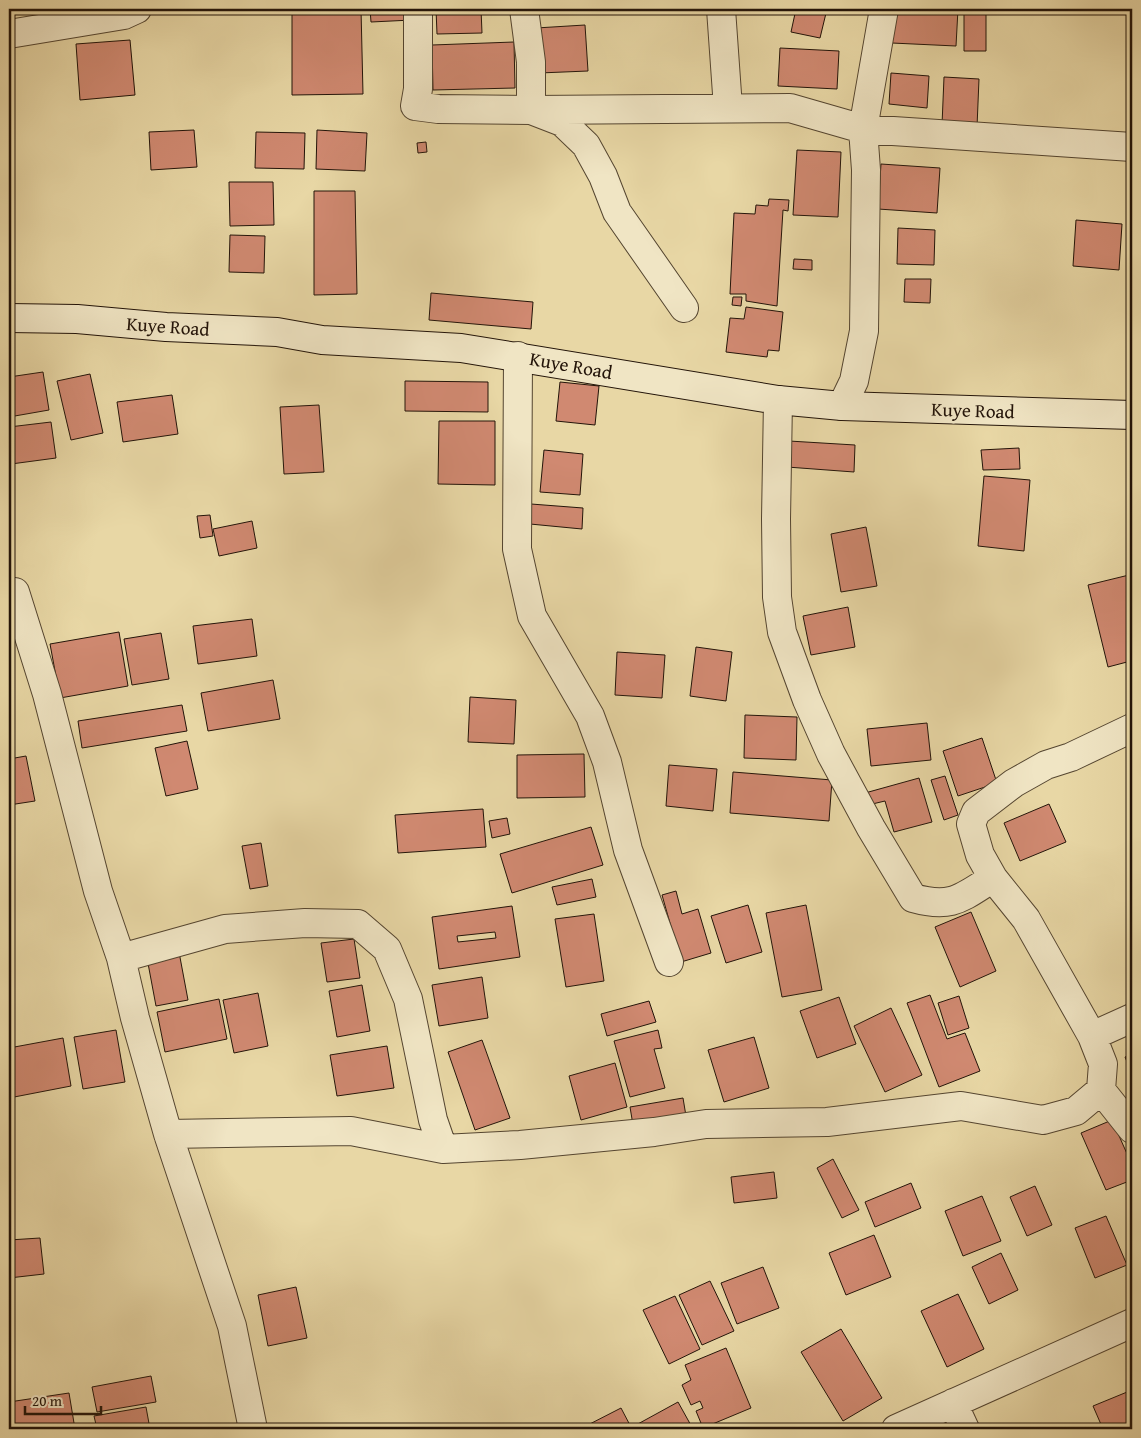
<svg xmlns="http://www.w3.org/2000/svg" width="1141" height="1438" font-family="'Gentium Book Plus',serif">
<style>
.building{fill:#d08971;stroke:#231409;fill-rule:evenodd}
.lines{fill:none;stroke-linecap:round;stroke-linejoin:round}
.street-casing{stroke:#544530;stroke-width:30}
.secondary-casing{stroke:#231409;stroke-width:30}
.street{stroke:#f0e5c4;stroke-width:28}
.secondary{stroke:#f0e5c4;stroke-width:28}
.labels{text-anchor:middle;stroke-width:5;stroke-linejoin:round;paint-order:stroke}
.street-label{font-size:19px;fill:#231409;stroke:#f0e5c4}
</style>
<rect width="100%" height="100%" fill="#e8d7a5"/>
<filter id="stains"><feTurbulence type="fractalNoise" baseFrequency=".004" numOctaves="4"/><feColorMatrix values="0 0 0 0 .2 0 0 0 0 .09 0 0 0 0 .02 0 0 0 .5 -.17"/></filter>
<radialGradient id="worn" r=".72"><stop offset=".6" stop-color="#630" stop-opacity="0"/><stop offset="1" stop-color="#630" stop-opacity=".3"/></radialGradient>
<path class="building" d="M292,9H361L363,94L292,95Z
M370,9H411L412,20L371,22Z
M436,9H481L482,33L437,34Z
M796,9H827L820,38L791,32Z
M894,9H958L956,46L892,43Z
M964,9H986V51H964Z
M585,25L588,71L539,73L536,28Z
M130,40L135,95L80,100L76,44Z
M514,42L515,88L433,90L432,45Z
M780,48L839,51L837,89L778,86Z
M891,73L929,76L927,108L889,104Z
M944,77L979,79L977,127L942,125Z
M194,130L197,167L151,170L149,132Z
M317,130L367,133L365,171L316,169Z
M256,132L305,133L304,169L255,168Z
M426,142L427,152L418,153L417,143Z
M797,150L841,152L838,217L793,215Z
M881,164L940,168L937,213L878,209Z
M229,182H273L274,225L230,226Z
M314,191H355L357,294L314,295Z
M769,199L789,200L788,211L783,210L777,306L746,301V294H730L734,213L755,214L756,205L768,206Z
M1076,220L1122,224L1119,270L1073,266Z
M898,228L935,230L934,265L897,264Z
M230,235L265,236L264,273L229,272Z
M794,259L812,260V270L793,269Z
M905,279H931L930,303L904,302Z
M431,293L533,302L531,329L429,320Z
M733,297H742L741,306L732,305Z
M746,307L783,312L779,351L768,350L767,357L726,352L730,318L744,319Z
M43,372L49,410L9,417V377Z
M90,374L103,433L71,440L57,381Z
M405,381L488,382V412L405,411Z
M560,382L599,386L595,425L556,421Z
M172,395L178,434L123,442L117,402Z
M319,405L324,472L284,474L280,407Z
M439,421H495V485L438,484Z
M51,422L56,458L11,464L9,427Z
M789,441L855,445L854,472L787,467Z
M1019,448L1020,469L983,470L981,450Z
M544,450L583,454L580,495L540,492Z
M984,476L1030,480L1024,551L978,546Z
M531,504L583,508L582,529L530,524Z
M210,515L213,536L200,538L197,516Z
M252,521L257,548L219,556L213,529Z
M866,527L877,586L841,592L831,534Z
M1129,575L1132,586V684L1127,662L1108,667L1088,585Z
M848,607L855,647L811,655L803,616Z
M252,619L257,656L198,664L193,626Z
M119,632L128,686L60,698L50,644Z
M161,633L169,679L132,685L124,639Z
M696,647L732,652L726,701L690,696Z
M617,652L665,655L662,698L615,695Z
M273,680L280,719L208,731L201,693Z
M470,697L516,700L514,744L468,742Z
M182,705L187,731L82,748L78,721Z
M745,715L797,717L796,760L744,758Z
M927,723L931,760L871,766L867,729Z
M982,738L997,783L958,796L943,751Z
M187,741L198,789L166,796L155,748Z
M584,754L585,797L517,798V755Z
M26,756L35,801L9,805V759Z
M669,765L717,769L713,811L666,806Z
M733,772L832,780L829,821L730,813Z
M945,776L958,815L944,820L931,780Z
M919,778L932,822L894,832L885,801L868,805L865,793Z
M1049,804L1066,842L1020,861L1004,823Z
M483,809L486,847L398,853L395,815Z
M507,818L510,834L492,838L489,821Z
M591,827L603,865L512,893L500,854Z
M9,839L13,856L9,857Z
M261,843L268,886L250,889L242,846Z
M592,879L596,897L557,905L552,887Z
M676,891L682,914L698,909L711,953L681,962L662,895Z
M748,905L762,952L726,963L711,916Z
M806,905L822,990L782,997L766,913Z
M512,906L520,957L439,969L432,917ZM495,932L496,938L458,942L457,936Z
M971,912L996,971L960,987L935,927Z
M594,914L604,981L566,987L555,919Z
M354,939L360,978L327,982L321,943Z
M179,952L188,1000L156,1006L147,958Z
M482,977L488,1018L439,1026L432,985Z
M362,985L370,1031L337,1037L329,991Z
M258,993L268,1046L234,1053L223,1000Z
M930,995L947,1039L965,1033L980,1071L939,1087L907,1003Z
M959,996L969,1028L948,1035L938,1003Z
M839,997L856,1044L817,1058L800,1011Z
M219,999L227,1039L165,1052L157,1012Z
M649,1001L656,1022L607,1036L601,1014Z
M891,1008L922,1075L885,1092L854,1026Z
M116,1030L125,1082L83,1089L74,1037Z
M658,1030L662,1048L654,1049L665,1088L630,1097L614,1041Z
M754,1037L769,1088L724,1102L708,1050Z
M63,1038L71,1086L9,1098V1048Z
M482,1040L510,1118L475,1130L448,1052Z
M387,1046L394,1088L337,1096L330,1055Z
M1132,1054V1074L1125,1057Z
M615,1063L627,1107L581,1120L569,1076Z
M683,1098L686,1116L633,1125L630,1107Z
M1112,1120L1132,1165V1180L1106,1190L1081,1133Z
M833,1159L859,1210L842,1218L817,1168Z
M774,1172L777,1198L734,1203L731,1177Z
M911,1183L921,1208L875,1227L865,1202Z
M1035,1186L1052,1225L1027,1236L1010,1197Z
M982,1196L1001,1241L963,1256L945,1211Z
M1106,1216L1127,1265L1095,1278L1075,1228Z
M874,1235L891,1277L846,1295L829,1253Z
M40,1238L44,1274L9,1278V1240Z
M1001,1253L1018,1290L989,1304L972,1267Z
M763,1267L779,1308L737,1324L721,1283Z
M710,1281L734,1331L702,1345L679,1295Z
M296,1287L307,1338L268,1346L258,1295Z
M958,1294L984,1349L947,1367L921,1311Z
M675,1296L700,1349L669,1364L643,1310Z
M841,1329L882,1398L843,1421L801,1352Z
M726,1348L751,1408L703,1428L696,1411L703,1408L700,1401L691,1405L682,1385L691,1380L685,1365Z
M151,1376L156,1402L97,1412L92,1387Z
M1132,1390V1429H1103L1093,1406Z
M69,1393L75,1429H9V1402Z
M678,1402L693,1429H638L636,1425Z
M146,1407L150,1429H97L94,1416Z
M621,1408L632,1429H580Z"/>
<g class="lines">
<defs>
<path id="street" d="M418,9V89L415,106L438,109L531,110L790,108L863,129L1132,147
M524,9L531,62V110L562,122L586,145L603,176L617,212L684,308
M721,9L728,108
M9,34L124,15L137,9
M518,356L517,549L532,616L590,716L607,762L628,850L669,962
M778,400L776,519L777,597L782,632L807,700L831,754L871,828L913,898C952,909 961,898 993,878
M842,406L854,381L864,331L866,170L863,129L884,9
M15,592L47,694L98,891L121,958L135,1018L168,1134L232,1326L253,1429
M1132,728L1071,757L1046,765L1014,783L976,812L971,824L980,855L993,878L1026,919L1092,1036L1103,1064L1101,1090L1132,1129
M121,958L225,929L305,923L358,924L387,949L408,999L433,1120L443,1149
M1092,1036L1132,1018
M168,1134L351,1131L443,1149L520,1145L654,1132L706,1124L827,1122L961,1106L1043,1120L1076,1111L1101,1090
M953,1403L965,1429
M896,1429L1132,1323"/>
<path id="secondary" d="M9,318L77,319L166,327L277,332L322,340L461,348L778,400L842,406L1132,415"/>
</defs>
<use href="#street" class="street-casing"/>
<use href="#secondary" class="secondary-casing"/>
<use href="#street" class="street"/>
<use href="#secondary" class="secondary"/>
</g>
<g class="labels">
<g class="street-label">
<text transform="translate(168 326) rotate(4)" y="7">Kuye Road</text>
<text transform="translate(571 365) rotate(10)" y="7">Kuye Road</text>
<text transform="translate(973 410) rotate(2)" y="7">Kuye Road</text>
</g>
</g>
<rect width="1141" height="1438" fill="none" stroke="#e8d7a5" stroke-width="30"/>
<rect x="10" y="10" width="1121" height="1418" fill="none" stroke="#231409" stroke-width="2.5"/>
<rect x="15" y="15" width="1111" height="1408" fill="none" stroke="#231409"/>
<path d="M25 1406v8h76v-8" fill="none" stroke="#231409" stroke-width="2.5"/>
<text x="32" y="1406" font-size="15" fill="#231409" stroke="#f0e5c4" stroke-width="4" paint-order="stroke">20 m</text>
<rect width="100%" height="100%" filter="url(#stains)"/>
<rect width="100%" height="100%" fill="url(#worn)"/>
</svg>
